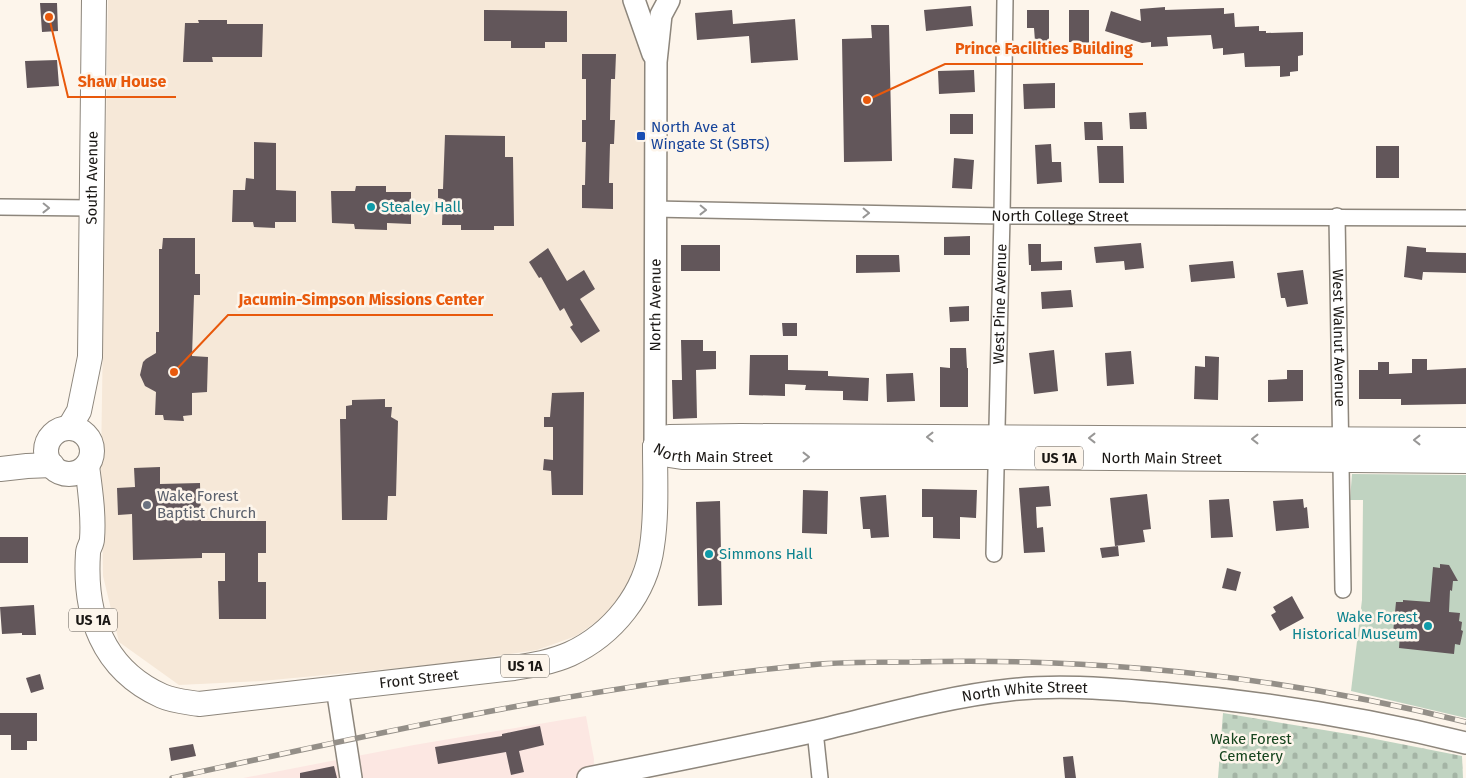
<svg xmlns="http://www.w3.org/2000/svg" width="1466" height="778" font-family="'Fira Sans',sans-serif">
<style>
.commercial{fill:#fce7e2}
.built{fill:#f6e8d8}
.grass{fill:#c0d3c1}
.cemetery{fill:url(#cemetery-stones)}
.building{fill:#62565a}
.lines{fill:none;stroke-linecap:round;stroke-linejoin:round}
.street-casing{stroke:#8d867c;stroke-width:18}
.secondary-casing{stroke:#8d867c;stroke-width:24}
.primary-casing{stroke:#8d867c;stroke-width:26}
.street{stroke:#fff;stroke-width:15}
.secondary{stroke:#fff;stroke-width:21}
.primary{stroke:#fff;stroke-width:24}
.rail-casing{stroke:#948f88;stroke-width:5.5}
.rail{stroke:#fdf5eb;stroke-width:4;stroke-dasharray:11;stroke-linecap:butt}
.oneway{stroke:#989796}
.transit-dot{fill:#1a4fb4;stroke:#fdf5eb;stroke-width:2}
.culture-dot{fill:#0f9aa8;stroke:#fdf5eb;stroke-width:2}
.worship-dot{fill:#6b7280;stroke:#fdf5eb;stroke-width:2}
.labels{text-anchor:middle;stroke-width:5;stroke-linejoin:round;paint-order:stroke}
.shield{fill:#fdf5eb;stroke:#5f5a55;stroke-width:1}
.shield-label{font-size:14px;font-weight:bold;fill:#1b1815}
.transit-label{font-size:15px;fill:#164399;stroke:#fdf5eb;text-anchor:start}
.street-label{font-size:15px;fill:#1b1815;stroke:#fdf5eb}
.culture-label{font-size:15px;fill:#0d838f;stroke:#fdf5eb;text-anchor:start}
.worship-label{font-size:15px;fill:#5b616d;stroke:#fdf5eb;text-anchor:start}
.park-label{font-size:15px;fill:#16441e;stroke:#fdf5eb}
.leader{fill:none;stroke:#e8590c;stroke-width:2}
.callout-dot{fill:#e8590c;stroke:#fdf5eb;stroke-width:2}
.callout-label{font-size:16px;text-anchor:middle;font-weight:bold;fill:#e8590c;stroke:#fdf5eb;stroke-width:5;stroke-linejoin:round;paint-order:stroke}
</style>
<defs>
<pattern id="cemetery-stones" width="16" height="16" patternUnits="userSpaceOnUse" patternTransform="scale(1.25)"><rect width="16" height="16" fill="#c0d3c1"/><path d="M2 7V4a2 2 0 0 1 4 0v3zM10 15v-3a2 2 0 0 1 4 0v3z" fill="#a4b4a5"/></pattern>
</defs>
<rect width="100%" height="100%" fill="#fdf5eb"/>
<path class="commercial" d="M586,716L594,759L593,778H243L414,745Z"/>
<path class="built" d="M108,0H639L645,51V478L641,544L628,584L606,615L576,636L537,650L441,664L262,681L179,685L119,642L103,576L101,464Z"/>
<path class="grass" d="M1352,474L1466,475V718L1351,691L1362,600L1363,500H1350Z"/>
<path class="cemetery" d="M1223,713L1360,736L1462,756L1463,778H1218Z"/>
<path class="building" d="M40,3H57L58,31L42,32Z
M971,6L973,26L926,31L924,10Z
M1165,7V10L1224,8V14L1234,13L1235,27L1259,26V31H1266V33L1303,32V55L1298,56V71L1290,72V76L1280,77V66L1245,67L1244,53L1223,55V48L1213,49L1211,35L1167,37L1168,46L1151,47V42L1142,43L1105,31L1111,11L1141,21L1140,9Z
M484,10L567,11V42H545V48H511V41H484Z
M732,10L733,24L795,19L798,60L751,63L749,36L697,40L695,13Z
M1027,10H1049V41H1035L1034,28H1027Z
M1069,10H1089V43L1069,42Z
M198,20H227V24H263L262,57H212L213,62H183L185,23H199Z
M871,25H889L892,161L844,162L842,39L872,38Z
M582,54H616L615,79H611L610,120H615L614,144H610L609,183H613V209L582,208V185H585L586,142H582V120H586V79H582Z
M57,60L59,86L27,88L25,61Z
M974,70L975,92L939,94L938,71Z
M1055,83V108L1024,109L1023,84Z
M1146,112L1147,129H1130L1129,113Z
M950,114H973V134H950Z
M1084,122H1102L1103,140H1085Z
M445,135L505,136V157H513L514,226H494V230H461V225H442L443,199L438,198V189H443Z
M254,142L276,143V190L296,191V222H275V228L254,227L253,222H232L233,190H245L246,178L254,179Z
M1051,144L1052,162H1061L1062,182L1037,184L1035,145Z
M1097,146H1123L1124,183H1099Z
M1376,146H1399V178H1376Z
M954,158L974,160L972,189L952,188Z
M356,186H386V192H411V224L387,223V230L355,229L354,224L332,223L331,191H355Z
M970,236V255H944V237Z
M163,238H195V274H200V295H194L192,356L208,357L207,392L192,393V415L183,416L184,421L164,420L163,415H155L156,392L145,386L140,375L143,362L146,359L156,353V332H159V249H162Z
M1141,243L1144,268L1125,270L1124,261L1096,263L1094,247Z
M1028,244H1041V262L1062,261V270L1031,271V265H1029Z
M681,245H720V271H681Z
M1407,246L1426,248V252L1466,253V273L1423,272L1422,280L1404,277Z
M548,248L567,281L584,270L595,289L580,299L600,331L581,343L570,327L573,325L564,308L560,311L541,277L539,278L529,262Z
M856,255H899L900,272L856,273Z
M1233,261L1235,278L1191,282L1189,265Z
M1303,270L1308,304L1287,307L1285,298H1281L1277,273Z
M1071,290L1073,307L1042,309L1041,292Z
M969,306V321L950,322L949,307Z
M782,323H797V336H783Z
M681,340H703V351H716V369L696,370L697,418L673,419L672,380H682Z
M950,348H966L967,368H968V407H940V367L950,368Z
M1054,350L1058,391L1034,394L1029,353Z
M1131,351L1134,384L1107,386L1105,353Z
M750,355H788V370L828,371V376L869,378L868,401L843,400V391L805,390L806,385L785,384V396L749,395Z
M1205,356L1219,357L1218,400L1194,399L1195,366L1205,367Z
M1412,359H1427V370L1466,368V404L1401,405V399H1359V370H1378V362H1389V374L1412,373Z
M1287,370H1303V401L1268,402V380L1287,379Z
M913,373L915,401L887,402L886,374Z
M584,392L583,495H552L551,471L543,470L544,459L553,460V427H544V417H550L552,393Z
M385,399V407H392L391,417L398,421L396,496H388L387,520H342L340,419H346V406L352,405V400Z
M160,467V484L200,483L201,521H266V553H258V582H266V619H219L218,581H225V553H202V558L133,560L132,514L118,515L117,488L135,487L134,468Z
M1049,486L1051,506L1036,507L1037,528L1043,527L1045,552L1024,553L1019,488Z
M922,489L977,490L976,518L960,517V539L933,538V517H922Z
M803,490L828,491L827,534L802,533Z
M1147,494L1151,529L1143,530L1145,542L1115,546L1110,498Z
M886,495L889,537L871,538L870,529H863L860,497Z
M1229,499L1233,537L1211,538L1209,500Z
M1303,499L1304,508L1307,507L1309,528L1276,531L1273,501Z
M720,501L722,605L698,606L696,502Z
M0,537H28V563H0Z
M1118,546L1119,556L1102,558L1100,548Z
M1440,564L1449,565L1458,581H1453L1452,591L1450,590L1449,612L1460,613L1459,621L1462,622L1461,630L1463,631L1460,645L1455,644L1454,654L1399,648L1400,634L1393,633L1396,602H1403V600L1430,602L1433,567L1440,568Z
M1227,568L1241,572L1236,591L1222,588Z
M1292,596L1304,618L1280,631L1271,615L1276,612L1273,607Z
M34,605L36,635H22V633L2,634L0,607Z
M40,674L44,689L31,693L26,678Z
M0,713H37V741H27V750H11V735H0Z
M540,726L544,745L519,751L524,772L511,775L506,752L438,764L435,747L502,736V734Z
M193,744L196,756L171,761L169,748Z
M1073,756L1076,778H1065L1063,757Z
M334,766L337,778H300V773Z"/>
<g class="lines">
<defs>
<g id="street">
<path d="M0,207L91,208"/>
<path id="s1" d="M654,209L1002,216L1466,218"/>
<path id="s2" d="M1337,216L1343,590"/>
<path id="s3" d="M994,554L1002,216L1005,0"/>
<path d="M815,731L820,778"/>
</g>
<g id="secondary">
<path d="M634,0L653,54"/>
<path id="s4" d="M655,447L656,62L661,15L669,0"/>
<path d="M337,688L351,778"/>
<path id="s5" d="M588,778C664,763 740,748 816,731C880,716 944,697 1009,690C1059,684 1111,689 1161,693C1264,702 1366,718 1466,743"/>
</g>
<g id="primary">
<path id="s6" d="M69,428L79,411L90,357L94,0"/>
<circle cx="69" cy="451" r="23"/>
<path d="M655,447L669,437L741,436L1466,440"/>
<path id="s7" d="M655,447L669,455L682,457H997L1466,461"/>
<path id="s8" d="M87,466C90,489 94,515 92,539C92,544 88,548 88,553C84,614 102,669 162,696C173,701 187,702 199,704L514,668C533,665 552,662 570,654C613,634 646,593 652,546C657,514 655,479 655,447"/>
<path d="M0,469L27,466L52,465"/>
</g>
</defs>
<use href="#street" class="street-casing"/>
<use href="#secondary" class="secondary-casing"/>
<use href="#primary" class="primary-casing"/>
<use href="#street" class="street"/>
<use href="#secondary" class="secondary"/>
<use href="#primary" class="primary"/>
<defs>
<path id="rail" d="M172,778C386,731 601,683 820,664C850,662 881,662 912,662C1097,657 1286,677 1466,722"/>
</defs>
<use href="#rail" class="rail-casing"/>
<use href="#rail" class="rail"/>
</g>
<defs><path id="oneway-chevron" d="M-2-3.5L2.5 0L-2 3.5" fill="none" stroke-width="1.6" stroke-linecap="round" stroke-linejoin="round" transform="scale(1.25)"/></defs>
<g class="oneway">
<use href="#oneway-chevron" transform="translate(46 208) rotate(1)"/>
<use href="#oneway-chevron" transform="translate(703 210) rotate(1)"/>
<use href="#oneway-chevron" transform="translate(866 213) rotate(1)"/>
<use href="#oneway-chevron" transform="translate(930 437) rotate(-180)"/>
<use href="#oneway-chevron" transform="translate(1092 438) rotate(-180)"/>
<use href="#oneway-chevron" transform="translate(1255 439) rotate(-180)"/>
<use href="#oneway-chevron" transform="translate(1417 440) rotate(-180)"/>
<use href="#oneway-chevron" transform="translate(806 457)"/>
</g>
<rect class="transit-dot" x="636" y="131" width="10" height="10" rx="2.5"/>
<g class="culture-dot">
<circle cx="371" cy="207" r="5"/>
<circle cx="709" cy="554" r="5"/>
<circle cx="1428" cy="626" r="5"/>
</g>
<circle class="worship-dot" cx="147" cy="505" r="5"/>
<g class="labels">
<g class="shield">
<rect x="1035" y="446.5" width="48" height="23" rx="4"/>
<rect x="69" y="608.5" width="48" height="23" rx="4"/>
<rect x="501" y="654.5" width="48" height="23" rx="4"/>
</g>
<g class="shield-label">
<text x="1059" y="463">US 1A</text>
<text x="93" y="625">US 1A</text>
<text x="525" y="671">US 1A</text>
</g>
<g class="transit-label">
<text x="651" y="132">North Ave at<tspan x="651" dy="17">Wingate St (SBTS)</tspan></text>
</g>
<g class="street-label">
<text dy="5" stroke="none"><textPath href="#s6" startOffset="254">South Avenue</textPath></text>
<text dy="5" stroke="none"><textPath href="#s1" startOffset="406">North College Street</textPath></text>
<text dy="5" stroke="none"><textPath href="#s4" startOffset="142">North Avenue</textPath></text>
<text dy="5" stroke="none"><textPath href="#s3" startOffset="250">West Pine Avenue</textPath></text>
<text dy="5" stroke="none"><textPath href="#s2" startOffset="122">West Walnut Avenue</textPath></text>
<text dy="5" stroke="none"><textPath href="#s7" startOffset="60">North Main Street</textPath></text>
<text dy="5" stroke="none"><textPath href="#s7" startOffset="509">North Main Street</textPath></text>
<text dy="5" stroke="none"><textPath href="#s8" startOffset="520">Front Street</textPath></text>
<text dy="5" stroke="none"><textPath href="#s5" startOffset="446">North White Street</textPath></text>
</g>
<g class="culture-label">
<text x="381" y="212">Stealey Hall</text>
<text x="719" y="559">Simmons Hall</text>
<text x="1418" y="622" text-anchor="end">Wake Forest<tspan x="1418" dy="17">Historical Museum</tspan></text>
</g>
<g class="worship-label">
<text x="157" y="501">Wake Forest<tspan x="157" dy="17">Baptist Church</tspan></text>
</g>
<g class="park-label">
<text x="1251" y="744">Wake Forest<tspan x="1251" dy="17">Cemetery</tspan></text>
</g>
</g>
<path class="leader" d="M867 100L945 64H1143M49 17L68 97H176M174 372L228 315H493"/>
<g class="callout-dot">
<circle cx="867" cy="100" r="5"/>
<circle cx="49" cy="17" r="5"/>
<circle cx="174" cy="372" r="5"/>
</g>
<g class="callout-label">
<text x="1044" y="54">Prince Facilities Building</text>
<text x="122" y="87">Shaw House</text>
<text x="361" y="305">Jacumin-Simpson Missions Center</text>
</g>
</svg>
